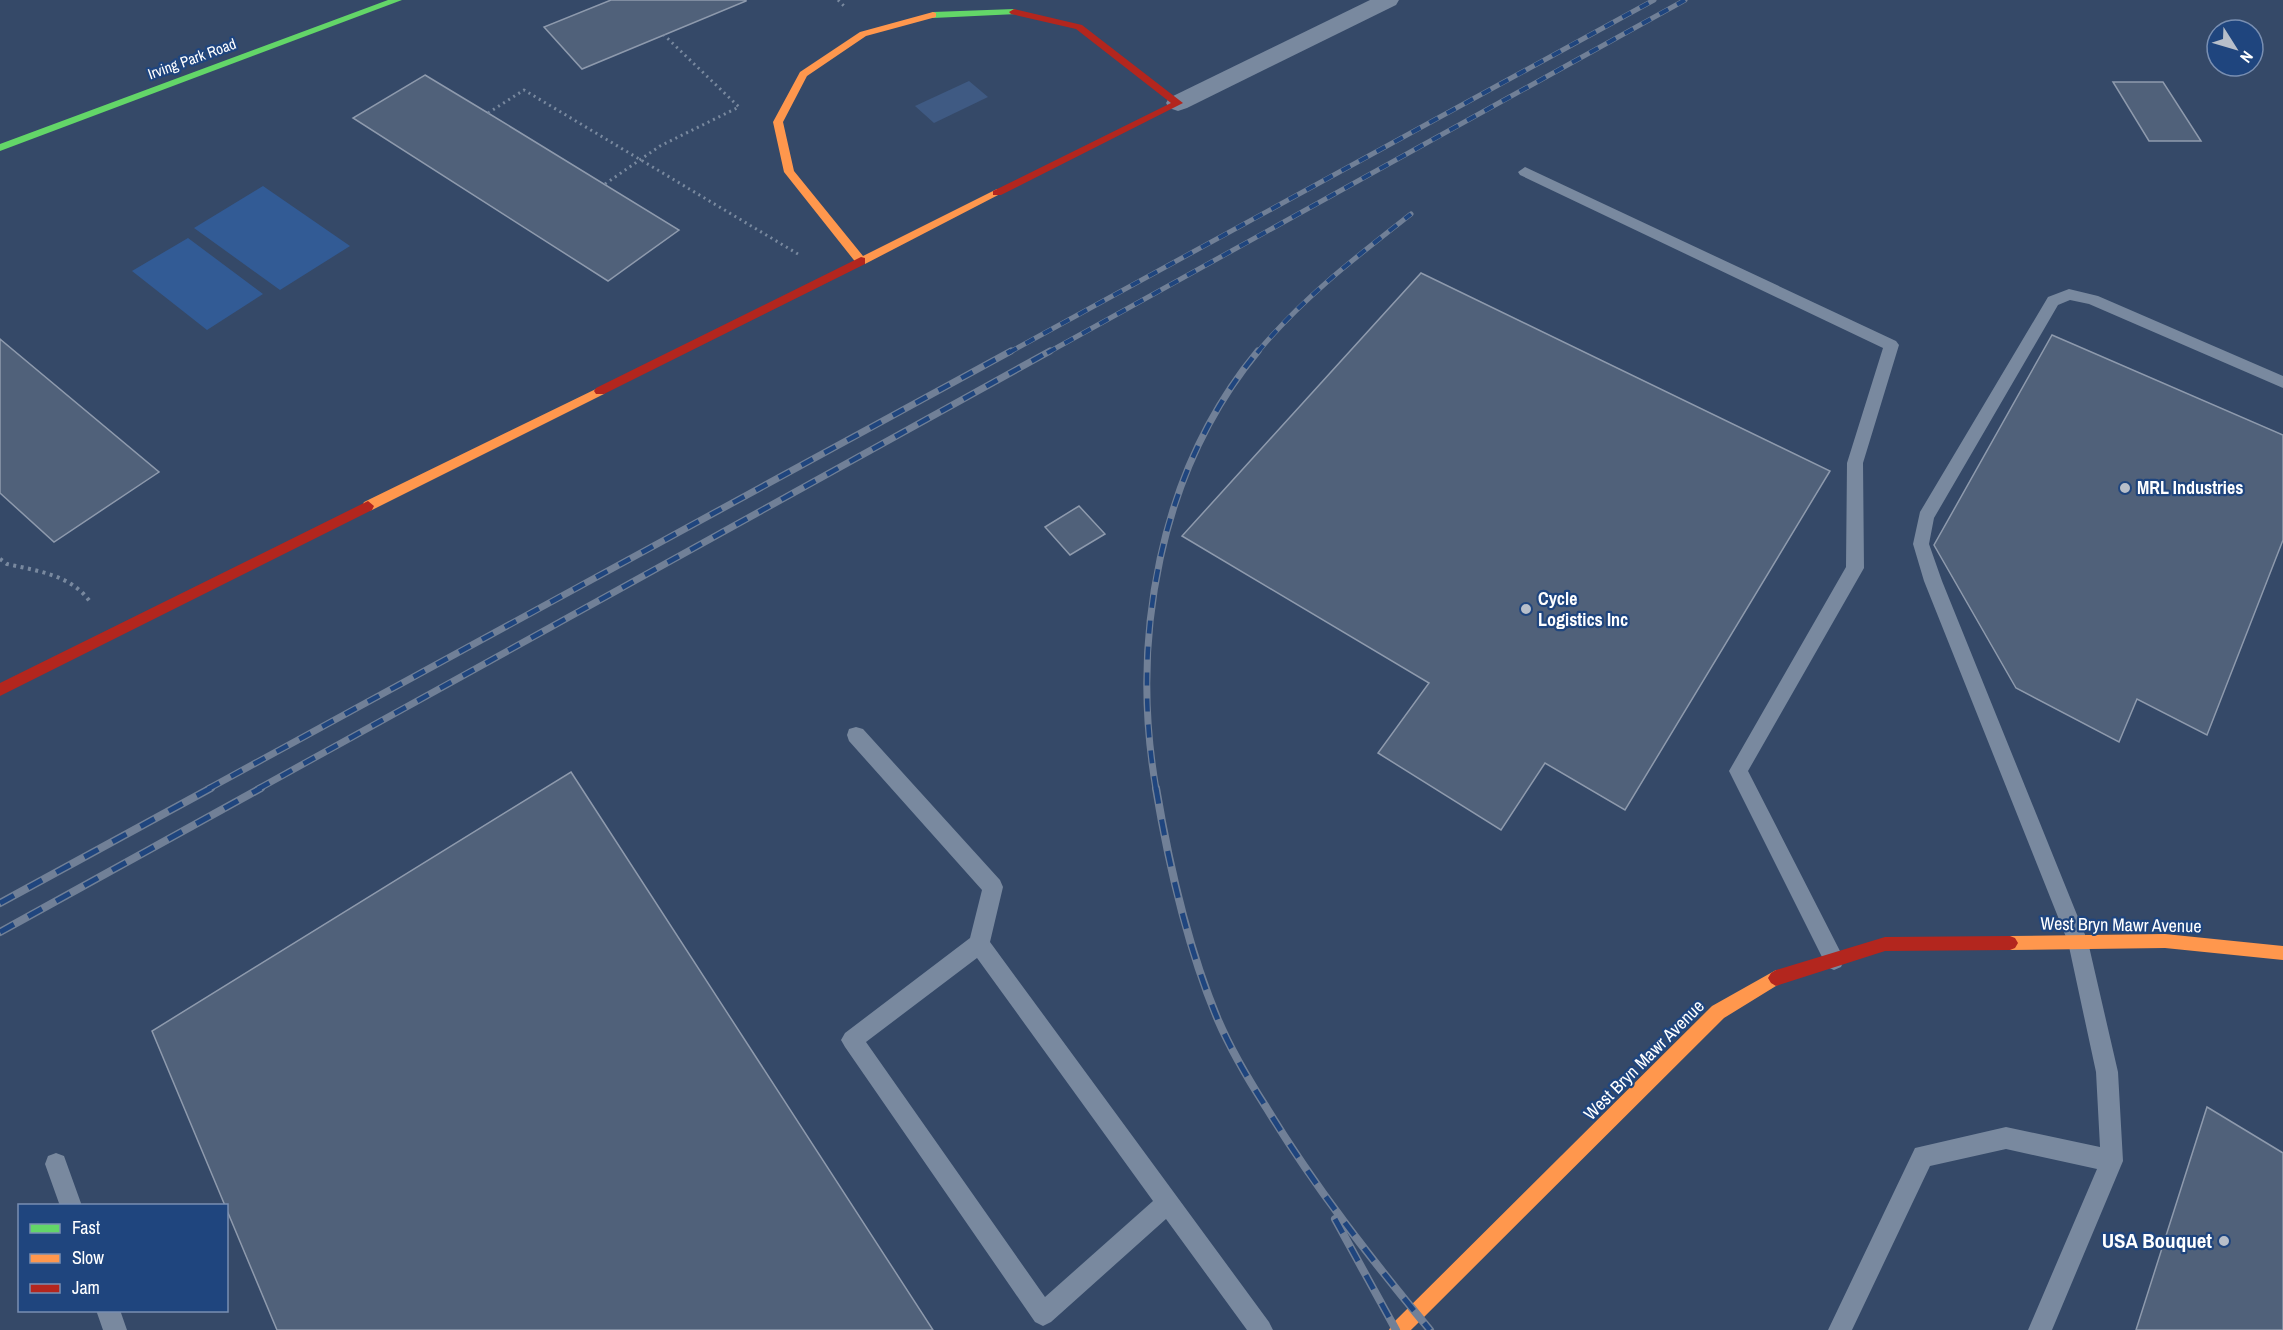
<svg xmlns="http://www.w3.org/2000/svg" width="2283" height="1330" font-family="'Archivo Narrow',sans-serif">
<style>
.green{fill:#325b95}
.water{fill:#3f5a83}
.building{fill:#50617a;stroke:#8e9aad;stroke-width:1.5}
.lines{fill:none;stroke-linecap:round;stroke-linejoin:round}
.path-far1{stroke:#79899f;stroke-width:3;stroke-dasharray:2 4;stroke-linecap:butt}
.path{stroke:#79899f;stroke-width:4;stroke-dasharray:3 4.5;stroke-linecap:butt}
.lane{fill:#79899f;fill-rule:evenodd}
.street{fill:#79899f;fill-rule:evenodd}
.fast{fill:#63d668;fill-rule:evenodd}
.slow{fill:#ff974d;fill-rule:evenodd}
.jam{fill:#b3261e;fill-rule:evenodd}
.rail-far2-casing{stroke:#718097;stroke-width:5}
.rail-far1-casing{stroke:#718097;stroke-width:7}
.rail-casing{stroke:#718097;stroke-width:8}
.rail-far2{stroke:#1f457e;stroke-width:4;stroke-dasharray:10;stroke-linecap:butt}
.rail-far1{stroke:#1f457e;stroke-width:4.5;stroke-dasharray:13;stroke-linecap:butt}
.rail{stroke:#1f457e;stroke-width:5;stroke-dasharray:16;stroke-linecap:butt}
.poi-dot{fill:#b8bfca;stroke:#1f457e;stroke-width:2}
.labels{text-anchor:middle;stroke-width:4.5;stroke-linejoin:round;paint-order:stroke}
.far-street-label{font-size:15px;fill:#fff;stroke:#1f457e}
.poi-label{font-size:18px;font-weight:bold;fill:#fff;stroke:#1f457e;text-anchor:start}
.street-label{font-size:18px;fill:#fff;stroke:#1f457e}
.near-poi-label{font-size:21px;font-weight:bold;fill:#fff;stroke:#1f457e;text-anchor:end}
</style>
<rect width="100%" height="100%" fill="#354968"/>
<path class="green" d="M263,186L350,246L280,290L194,228Z
M188,238L263,294L207,330L132,271Z"/>
<path class="water" d="M969,81L988,97L934,123L915,106Z"/>
<path class="building" d="M611,0H746V1L582,69L544,27Z
M425,75L488,113L679,230L608,281L353,118Z
M2113,82H2163L2201,141H2149Z
M1421,273L1830,471L1625,810L1545,763L1501,830L1378,753L1429,683L1182,536Z
M2052,335L2283,435V540L2207,735L2137,699L2119,742L2016,688L1934,545Z
M0,339L159,472L54,542L0,493Z
M1079,506L1105,534L1070,555L1045,527Z
M571,772L933,1330H277L152,1031Z
M2207,1107L2283,1153V1330H2136Z"/>
<g class="lines">
<path class="path-far1" d="M838,0L846,8
M488,113L524,90L798,254
M605,184L660,146L739,107L664,35"/>
<path class="path" d="M0,559L7,564C38,571 72,575 91,603"/>
<path class="lane" d="M1525,167L1896,341L1899,345L1863,463L1864,568L1748,771L1841,953L1844,960L1841,967L1834,970L1827,967L1729,771L1846,567L1847,463L1883,348L1520,175L1518,172Z
M2069,289L2098,296L2283,376V388L2089,304L2070,300L2058,305L1934,518L1929,544L1942,581L2088,942L2118,1072L2123,1161L2052,1330H2028L2097,1169L2006,1149L1930,1166L1852,1330H1828L1915,1148L2006,1127L2100,1147L2096,1072L2068,942L1924,581L1913,544L1920,512L2048,297Z
M856,727L863,729L1000,880L1003,887L990,942L1269,1322L1273,1330H1247L1166,1219L1051,1322L1043,1326L1035,1322L845,1047L841,1040L845,1033L970,938L982,890L849,741L847,735L849,729ZM977,958L1153,1201L1045,1297L866,1042Z
M56,1153L64,1156L82,1206H60L45,1164L48,1156Z
M96,1310H120L127,1330H103Z"/>
<path class="street" d="M1370,0H1399L1396,5L1187,108L1178,111L1169,108L1166,103L1169,98Z"/>
<path class="fast" d="M388,0H402L0,151V144Z
M1014,9L1019,12L1017,14L933,18L928,15L933,12Z"/>
<path class="slow" d="M933,12L936,13V17L866,36L807,76L783,122L794,171L863,256L997,189L1002,193L865,264H857L784,172L773,122L800,72L860,32Z
M600,387L604,388L606,391L604,394L372,510L368,511L362,506L364,502Z
M2165,934L2283,946V960L2165,948L2010,950L2005,948L2002,943L2005,938L2010,936Z
M1776,970L1781,973L1784,978L1781,983L1724,1018L1411,1330H1389L1392,1324L1712,1006Z"/>
<path class="jam" d="M1014,9L1082,25L1183,103L1001,195H993V191L1171,103L1076,29L1011,14L1009,12Z
M861,257L865,258V264L604,394H596L594,391L596,388Z
M368,501L374,506L372,510L0,696V683Z
M2010,936L2015,938L2018,943L2015,948L2010,950L1885,951L1776,986L1771,983L1768,978L1771,973L1776,970L1885,937Z"/>
<defs>
<path id="rail-far2" d="M1008,353L1654,0
M1047,353L1685,0
M1257,353C1301,299 1356,257 1411,214"/>
<path id="rail-far1" d="M208,789L1011,351
M258,789L1050,351
M1156,789C1130,639 1159,471 1258,351"/>
<path id="rail" d="M1156,788C1169,866 1187,946 1218,1020C1231,1050 1248,1079 1266,1107C1314,1186 1371,1259 1430,1330
M0,903L211,788
M0,932L261,788
M1335,1219L1396,1330"/>
</defs>
<use href="#rail-far2" class="rail-far2-casing"/>
<use href="#rail-far1" class="rail-far1-casing"/>
<use href="#rail" class="rail-casing"/>
<use href="#rail-far2" class="rail-far2"/>
<use href="#rail-far1" class="rail-far1"/>
<use href="#rail" class="rail"/>
</g>
<g class="poi-dot">
<circle cx="2125" cy="488" r="6"/>
<circle cx="1526" cy="609" r="6"/>
<circle cx="2224" cy="1241" r="6"/>
</g>
<g class="labels">
<g class="far-street-label">
<text transform="translate(192 59) rotate(-20)" y="5">Irving Park Road</text>
</g>
<g class="poi-label">
<text x="2137" y="494">MRL Industries</text>
<text x="1538" y="605">Cycle<tspan x="1538" dy="21">Logistics Inc</tspan></text>
</g>
<g class="street-label">
<text transform="translate(2121 925) rotate(1)" y="6">West Bryn Mawr Avenue</text>
<text transform="translate(1644 1060) rotate(-45)" y="6">West Bryn Mawr Avenue</text>
</g>
<g class="near-poi-label">
<text x="2212" y="1248">USA Bouquet</text>
</g>
</g>
<rect x="18" y="1204" width="210" height="108" fill="#1f457e" stroke="#798fb2" stroke-width="1.5"/>
<rect x="30" y="1224" width="30" height="9" fill="#63d668" stroke="#798fb2" stroke-width="1.5"/>
<text x="72" y="1234" font-size="18" fill="#ffffff">Fast</text>
<rect x="30" y="1254" width="30" height="9" fill="#ff974d" stroke="#798fb2" stroke-width="1.5"/>
<text x="72" y="1264" font-size="18" fill="#ffffff">Slow</text>
<rect x="30" y="1284" width="30" height="9" fill="#b3261e" stroke="#798fb2" stroke-width="1.5"/>
<text x="72" y="1294" font-size="18" fill="#ffffff">Jam</text>
<g transform="translate(2235 48) rotate(127)"><circle r="28" fill="#1f457e" stroke="#798fb2" stroke-width="1.5"/>
<path d="M0-4.5L10 22L0 15L-10 22Z" fill="#b8bfca"/>
<text y="-9" font-size="16" font-weight="bold" text-anchor="middle" fill="#ffffff">N</text>
</g>
</svg>
